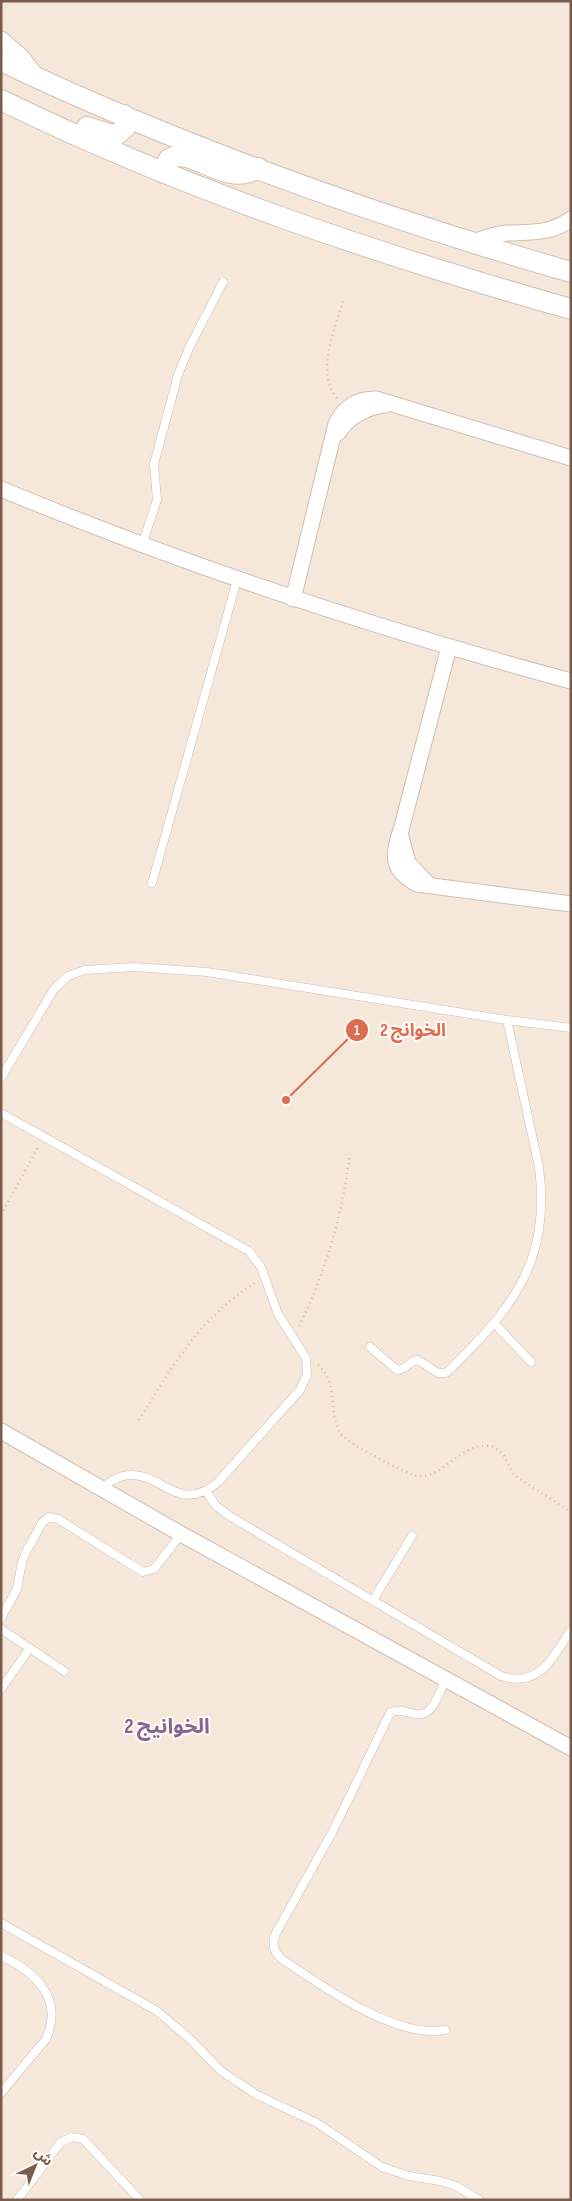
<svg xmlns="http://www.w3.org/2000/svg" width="572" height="2201" font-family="'Sofia Sans Condensed','Noto Sans Arabic',sans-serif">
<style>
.residential{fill:#f5e8da}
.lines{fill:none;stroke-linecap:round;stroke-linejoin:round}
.lane-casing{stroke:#d1beb0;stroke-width:9}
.street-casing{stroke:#d1beb0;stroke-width:17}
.secondary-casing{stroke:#d6c0b0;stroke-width:22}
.path{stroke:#d9b8a5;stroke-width:2.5;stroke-dasharray:1 4;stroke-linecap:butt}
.lane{stroke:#fff;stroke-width:8}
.street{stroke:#fff;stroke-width:15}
.secondary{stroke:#fff;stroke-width:20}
.labels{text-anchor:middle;stroke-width:4;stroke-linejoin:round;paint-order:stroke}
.district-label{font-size:21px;font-weight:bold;fill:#846695;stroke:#fffaf3}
.leader{fill:none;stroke:#dc6d51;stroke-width:2}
.callout-dot{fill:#dc6d51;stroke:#fffaf3;stroke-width:2}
.mark-label{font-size:15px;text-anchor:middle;font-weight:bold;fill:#fff}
.callout-label{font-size:18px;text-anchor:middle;font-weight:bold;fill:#dc6d51;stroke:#fffaf3;stroke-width:4;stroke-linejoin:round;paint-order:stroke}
</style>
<rect width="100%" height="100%" fill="#fdf6ec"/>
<path class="residential" d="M1,1H571V2200H1Z"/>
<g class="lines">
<defs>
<path id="lane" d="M142,545L157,500L154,464L178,375L189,348L223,282
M152,883L237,580
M1,1078L54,989L68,976L85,970L134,967L207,972L507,1020L571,1028
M1,1113L249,1251L261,1267L278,1314L306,1358L307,1375L300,1390L218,1482C179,1515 164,1474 130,1475C119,1475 110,1482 101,1488
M494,1323L531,1362
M370,1347L397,1370C406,1370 409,1361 418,1360L438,1373H446C512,1309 551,1263 539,1167L507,1020
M206,1491L216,1506L231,1517L501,1676C540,1688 552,1658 571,1630
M373,1600L412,1536
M1,1618L17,1589L22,1562L26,1552L42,1523L49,1517L58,1519L143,1572L154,1569L181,1534
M1,1629L64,1671
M1,1689L30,1648
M1,1923L157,2011L190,2039L221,2071L257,2095L317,2123L382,2167L409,2176L440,2181L456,2186L479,2200
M1,1956C36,1972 64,1999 46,2039L1,2093
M445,2030C395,2039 324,1987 283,1960C274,1953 271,1944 276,1933L333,1831L390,1713C403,1705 420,1723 431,1708C438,1700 441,1688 446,1679
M17,2200L61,2142L72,2137L83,2139L140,2200"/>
<path id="street" d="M1,39L22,57L37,77
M470,243C482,239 494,234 507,233C532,232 550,234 571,219
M338,433C348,417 366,407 385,405
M1,489C187,566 377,629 571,681
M293,599L336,424C344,407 357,399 376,399L571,458
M449,647L401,830C392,855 391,870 417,884L571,904
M401,837L408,863L427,883
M1,1431L181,1534L571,1748"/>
<path id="secondary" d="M1,61C184,148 376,216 571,272
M1,100C183,189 376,254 571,309
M87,127L115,136L125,128L126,119L124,115
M164,173V168L169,159C192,145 226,189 258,168"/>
</defs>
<use href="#lane" class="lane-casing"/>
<use href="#street" class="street-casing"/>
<use href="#secondary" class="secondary-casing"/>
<path class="path" d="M337,398C315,372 335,330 343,300
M1,1215L38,1147
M299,1326C326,1272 342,1215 350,1154
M318,1365C340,1383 327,1413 341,1434C350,1446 397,1467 412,1475C445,1483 455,1442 492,1446L503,1454L514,1475L571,1512
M139,1420C171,1368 201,1316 255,1283"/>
<use href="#lane" class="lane"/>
<use href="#street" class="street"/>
<use href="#secondary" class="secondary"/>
</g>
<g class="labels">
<g class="district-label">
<text x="167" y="1733">الخوانيج 2</text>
</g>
</g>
<path class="leader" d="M286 1100L357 1030"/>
<g class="callout-dot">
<circle cx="286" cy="1100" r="5"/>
<circle cx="357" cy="1030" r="12"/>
</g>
<g class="mark-label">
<text x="357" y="1035">1</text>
</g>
<g class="callout-label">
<text x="413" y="1036">الخوانج 2</text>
</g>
<rect width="572" height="2201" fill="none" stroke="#7a5c4d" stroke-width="5"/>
<g transform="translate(35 2166) rotate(43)" stroke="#fffaf3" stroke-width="4" paint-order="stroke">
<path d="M0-4L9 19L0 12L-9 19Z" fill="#7a5c4d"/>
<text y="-8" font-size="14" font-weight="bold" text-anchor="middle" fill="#7a5c4d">ش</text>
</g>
</svg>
